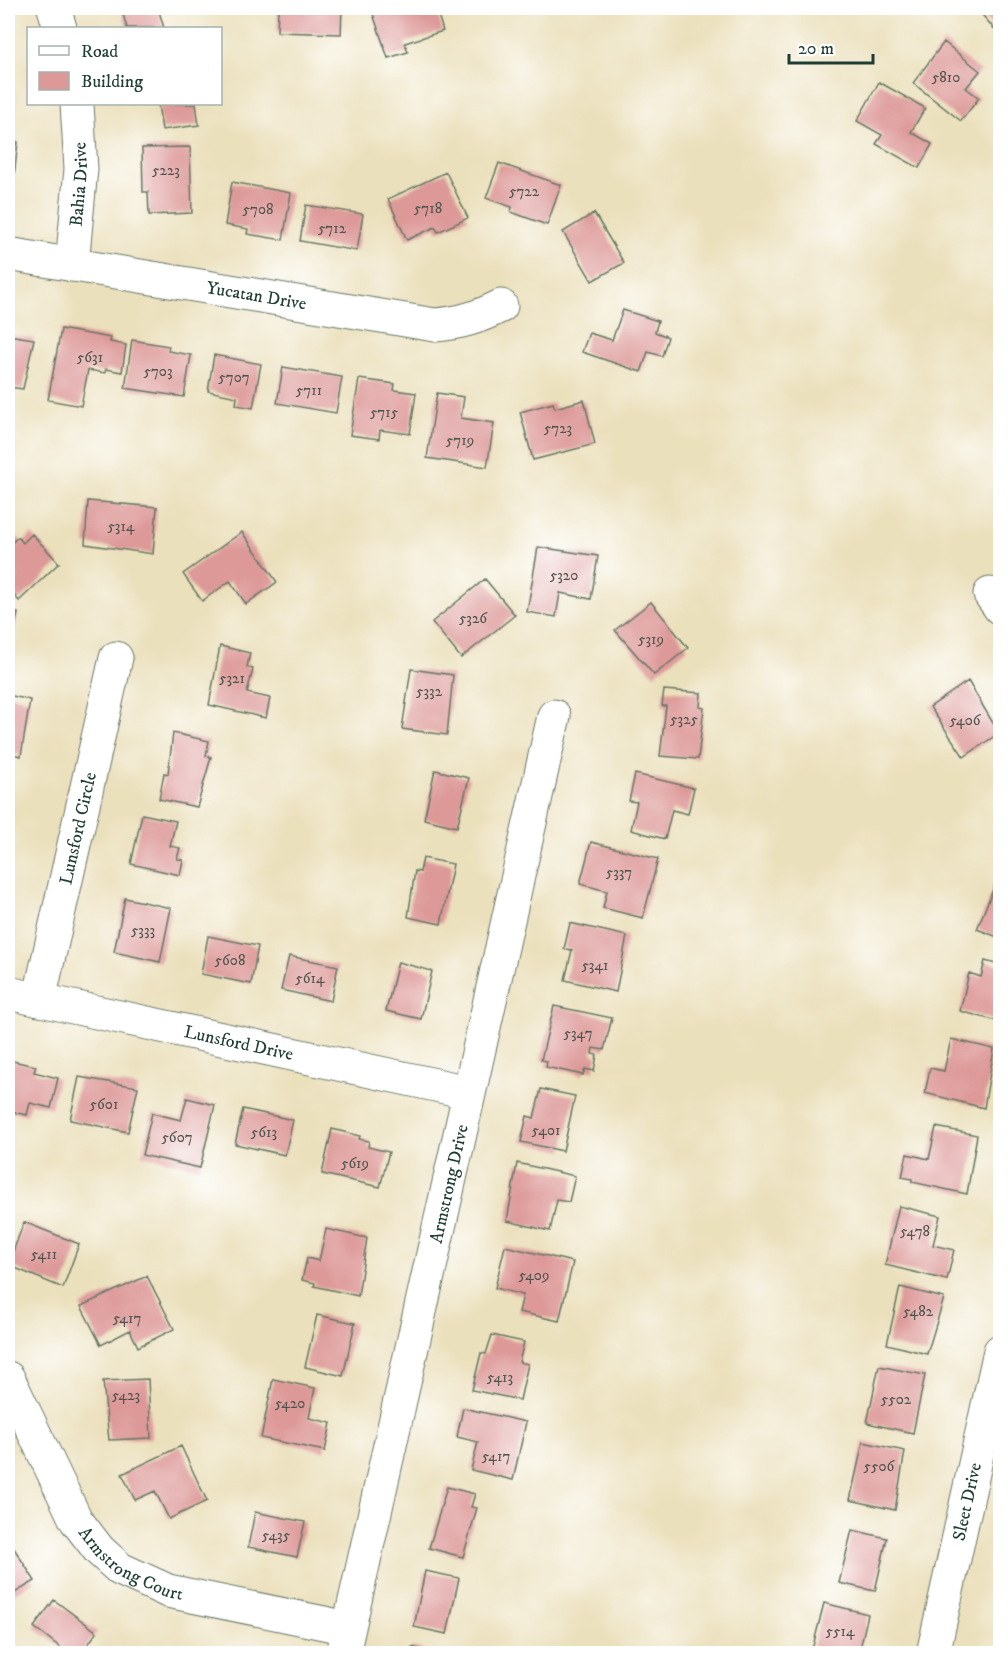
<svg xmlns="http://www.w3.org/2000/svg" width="1008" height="1661" font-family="'IM FELL DW Pica',serif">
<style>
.building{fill:#dd9998}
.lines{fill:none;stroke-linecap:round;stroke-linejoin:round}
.minor-casing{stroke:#667664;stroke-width:35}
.minor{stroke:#fff;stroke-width:33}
.labels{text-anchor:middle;stroke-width:4.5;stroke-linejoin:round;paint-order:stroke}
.number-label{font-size:15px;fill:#4e544d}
.street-label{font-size:18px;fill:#1f3d34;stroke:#fff}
</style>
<rect width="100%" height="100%" fill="#fff"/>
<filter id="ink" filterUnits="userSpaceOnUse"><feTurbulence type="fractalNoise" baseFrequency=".0167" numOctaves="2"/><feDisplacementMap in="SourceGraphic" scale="12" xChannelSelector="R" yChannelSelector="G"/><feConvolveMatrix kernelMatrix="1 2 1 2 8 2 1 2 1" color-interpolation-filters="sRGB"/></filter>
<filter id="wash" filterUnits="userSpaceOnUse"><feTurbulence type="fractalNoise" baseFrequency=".008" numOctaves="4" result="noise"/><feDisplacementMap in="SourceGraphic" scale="24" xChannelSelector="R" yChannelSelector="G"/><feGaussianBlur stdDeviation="1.35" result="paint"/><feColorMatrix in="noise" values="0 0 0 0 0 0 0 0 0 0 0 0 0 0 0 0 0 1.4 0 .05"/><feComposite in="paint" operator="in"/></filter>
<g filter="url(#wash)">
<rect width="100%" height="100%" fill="#ebe0bc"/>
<g id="blocks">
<path class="building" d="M121,8H158L164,28H127Z
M278,8H342L341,34L277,32Z
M371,8H436L443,31L405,43L408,52L388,58Z
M976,8H1000L999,34Z
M944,42L980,71L966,88L979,98L961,121L913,83Z
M9,70L16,113L8,114V71Z
M879,82L925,108L911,132L932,144L919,168L876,144L882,135L857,121Z
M158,104H196L199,125L162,130Z
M8,140L18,142L12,193L8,192Z
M190,147L192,213L149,215L148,192H143L142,148Z
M499,163L561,185L547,225L511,212L512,207L486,198Z
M446,172L468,218L438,232L435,227L407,240L388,199Z
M232,182L291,193L283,240L247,234L248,229L225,225Z
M306,205L363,214L357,251L300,241Z
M594,213L624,263L592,281L563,232Z
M623,310L658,321L655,332L668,337L662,356L648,352L641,372L582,352L589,333L612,340Z
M61,329L111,338L110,342L126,345L122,372L106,369L105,373L88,370L81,406L48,400Z
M8,335L34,339L23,389L8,387Z
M132,340L169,346L168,351L191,355L184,397L125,388Z
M214,355L261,364L253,408L236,405L237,397L208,391Z
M283,367L342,377L336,413L277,403Z
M359,379L395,384L394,390L416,393L410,434L380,430L379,439L350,435Z
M437,393L464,397L461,418L494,423L487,467L427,458Z
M584,400L595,444L533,460L520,412L553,403L555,408Z
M88,501L157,507L153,554L85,544Z
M242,532L277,582L246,604L230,581L202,601L183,574Z
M32,534L59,563L19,601L8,588V546L18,537L23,543Z
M538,547L598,556L591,599L560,593L556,617L527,612Z
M485,579L515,615L461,658L432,622Z
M651,602L688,648L654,675L615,630Z
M8,611L18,613L8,659Z
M220,646L250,653L247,667L253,669L247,693L270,698L266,718L209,705Z
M411,669L453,675L447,735L402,729Z
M968,681L999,733L964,757L930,707Z
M664,690L701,693L700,707L704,708L698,759L660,756L666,706H662Z
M8,695L30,700L21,756L8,753Z
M173,733L209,741L206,756L211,757L197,807L159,799L164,773L168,774Z
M435,770L469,778L457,827L424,819Z
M635,774L694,788L688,814L672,810L665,839L631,830L637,802L629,801Z
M8,806L13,807L8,826Z
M142,814L176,821L170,846L180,848L177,859L183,860L180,875L131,864Z
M591,842L658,859L643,918L603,908L607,891L580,884Z
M423,858L453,864L441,924L408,917L415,871L420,872Z
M1000,872V938L977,929Z
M125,898L171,908L160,962L114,952Z
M570,923L627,936L616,992L565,980L572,950L564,949Z
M208,936L258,946L251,984L201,974Z
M289,956L338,966L331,1001L281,990Z
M985,961L1000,965V1022L960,1011L969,973L981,977Z
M398,962L432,971L421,1019L386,1011Z
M554,1006L612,1018L604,1050L593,1048L592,1054L597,1055L594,1071L585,1069L583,1075L546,1067L547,1061L541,1060Z
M951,1039L994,1049L984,1108L925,1093L930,1068L944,1071Z
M8,1060L36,1066L34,1072L58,1078L51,1108L30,1103L27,1115L8,1111Z
M79,1077L138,1087L128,1132L70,1120Z
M541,1089L575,1096L563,1151L521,1142L527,1116L534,1118Z
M187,1098L215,1105L200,1168L142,1155L152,1113L181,1120Z
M243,1109L293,1120L285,1155L235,1144Z
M936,1127L977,1135L967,1194L912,1182V1179L902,1177L907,1154L929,1159Z
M332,1129L360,1136L359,1139L369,1141L368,1147L389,1152L380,1187L322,1174Z
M517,1163L575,1176L569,1202L557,1200L550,1231L507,1221Z
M899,1206L940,1216L933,1245L954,1250L947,1280L885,1265Z
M24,1222L79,1244L63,1288L8,1265Z
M326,1229L367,1238L358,1296L314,1286L315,1283L302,1280L307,1258L319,1261Z
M505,1246L573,1262L559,1321L519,1312L523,1295L495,1288Z
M147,1276L174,1329L138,1347L130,1330L101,1345L81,1306Z
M900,1287L944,1298L927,1354L887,1344Z
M317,1315L355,1323L343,1376L305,1367Z
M492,1335L524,1342L519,1362L528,1364L520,1400L472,1390L481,1353L486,1354Z
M879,1366L925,1375L913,1433L867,1423Z
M148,1379L151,1438L109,1440L103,1381Z
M273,1379L315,1388L309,1418L331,1423L325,1451L261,1438Z
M463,1408L526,1422L513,1480L471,1470L478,1442L457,1437Z
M863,1442L905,1451L895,1510L850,1500Z
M181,1446L207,1501L169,1519L155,1491L135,1500L122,1474Z
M447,1487L475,1494L471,1507L477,1508L463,1557L429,1548Z
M255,1512L305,1522L297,1557L248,1547Z
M852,1530L887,1538L875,1591L839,1583Z
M8,1539L35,1581L8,1597Z
M425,1571L459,1578L447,1634L414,1627Z
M54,1600L97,1632L81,1654H69L34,1627Z
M824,1603L868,1614L860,1649L853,1648L852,1654H811Z
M412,1647L436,1653V1654H411Z"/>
</g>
</g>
<g filter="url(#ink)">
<use href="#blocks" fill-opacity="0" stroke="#667664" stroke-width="1.5"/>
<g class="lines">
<defs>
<g id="minor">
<path d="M54,8L60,28"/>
<path id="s1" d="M8,254L435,325C461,323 479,317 501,306"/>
<path id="s2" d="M72,265L81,169L77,104"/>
<path d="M990,594L1000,608"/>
<path id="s3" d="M8,993L468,1092"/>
<path id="s4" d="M39,1000L116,658"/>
<path id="s5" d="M8,1378L76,1520L99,1550L120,1569L168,1591L348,1628"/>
<path id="s6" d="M343,1654L554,716"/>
<path id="s7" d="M933,1654L1000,1351"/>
</g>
</defs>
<use href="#minor" class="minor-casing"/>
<use href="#minor" class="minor"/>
</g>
</g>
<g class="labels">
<g class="number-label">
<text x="946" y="82">5810</text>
<text x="166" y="175">5223</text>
<text x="524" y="196">5722</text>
<text x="428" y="213">5718</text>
<text x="258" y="214">5708</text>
<text x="332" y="233">5712</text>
<text x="90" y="362">5631</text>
<text x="158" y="376">5703</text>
<text x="234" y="382">5707</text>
<text x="309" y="395">5711</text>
<text x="384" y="417">5715</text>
<text x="558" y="433">5723</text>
<text x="460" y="445">5719</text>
<text x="121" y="531">5314</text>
<text x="564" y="580">5320</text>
<text x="473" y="623">5326</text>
<text x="651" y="644">5319</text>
<text x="232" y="683">5321</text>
<text x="429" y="696">5332</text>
<text x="684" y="724">5325</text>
<text x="965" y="725">5406</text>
<text x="619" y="877">5337</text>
<text x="143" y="935">5333</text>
<text x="230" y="965">5608</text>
<text x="595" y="970">5341</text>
<text x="310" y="983">5614</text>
<text x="578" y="1038">5347</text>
<text x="104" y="1109">5601</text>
<text x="546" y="1135">5401</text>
<text x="264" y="1137">5613</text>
<text x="177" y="1142">5607</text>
<text x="355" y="1168">5619</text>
<text x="915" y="1236">5478</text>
<text x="44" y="1259">5411</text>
<text x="534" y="1280">5409</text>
<text x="918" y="1316">5482</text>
<text x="127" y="1323">5417</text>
<text x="500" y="1382">5413</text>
<text x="126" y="1400">5423</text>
<text x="896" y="1404">5502</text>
<text x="290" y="1408">5420</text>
<text x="496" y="1461">5417</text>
<text x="879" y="1471">5506</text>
<text x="276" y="1540">5435</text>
<text x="840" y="1636">5514</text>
</g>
<g class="street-label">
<text dy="6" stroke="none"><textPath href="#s2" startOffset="81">Bahia Drive</textPath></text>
<text dy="6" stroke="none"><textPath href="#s1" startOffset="252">Yucatan Drive</textPath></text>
<text dy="6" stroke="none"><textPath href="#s4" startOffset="176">Lunsford Circle</textPath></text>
<text dy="6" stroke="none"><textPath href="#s3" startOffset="236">Lunsford Drive</textPath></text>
<text dy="6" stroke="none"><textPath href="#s6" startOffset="482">Armstrong Drive</textPath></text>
<text dy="6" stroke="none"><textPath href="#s7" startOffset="156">Sleet Drive</textPath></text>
<text dy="6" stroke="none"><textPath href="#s5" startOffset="230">Armstrong Court</textPath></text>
</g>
</g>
<rect width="1008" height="1661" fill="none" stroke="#fff" stroke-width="30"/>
<rect x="27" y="27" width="195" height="78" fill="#ffffff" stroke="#a5b1ae" stroke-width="1.5"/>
<rect x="39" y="46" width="30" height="9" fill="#ffffff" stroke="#a5b1ae" stroke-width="1.5"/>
<text x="81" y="57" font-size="18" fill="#1f3d34">Road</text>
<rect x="39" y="72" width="30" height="18" fill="#dd9998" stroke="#a5b1ae" stroke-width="1.5"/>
<text x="81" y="87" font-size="18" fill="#1f3d34">Building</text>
<path d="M789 54v9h84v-9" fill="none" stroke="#1f3d34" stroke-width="3"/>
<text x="798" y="54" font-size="18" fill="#1f3d34" stroke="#ffffff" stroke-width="4.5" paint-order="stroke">20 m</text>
</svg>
